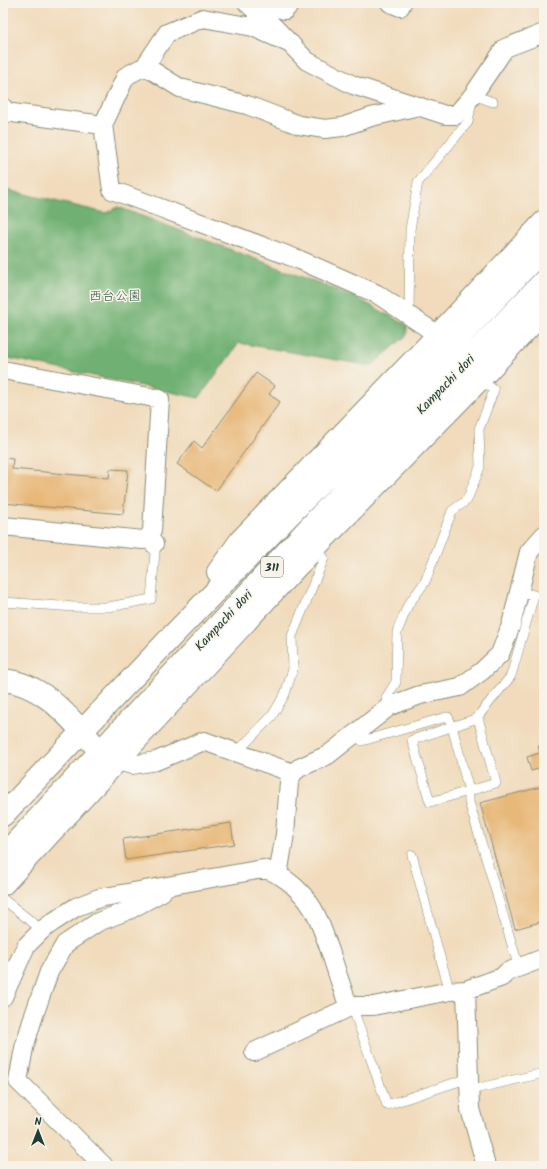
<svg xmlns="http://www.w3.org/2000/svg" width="547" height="1169" font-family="Kalam,'Klee One',sans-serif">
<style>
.forest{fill:#6fb072;stroke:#477653}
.building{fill:#e8b879}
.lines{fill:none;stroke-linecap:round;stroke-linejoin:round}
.lane-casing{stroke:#888c78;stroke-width:10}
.street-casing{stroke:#888c78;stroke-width:20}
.secondary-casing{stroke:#888c78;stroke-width:24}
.primary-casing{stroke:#888c78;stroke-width:24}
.lane{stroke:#fff;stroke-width:9}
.street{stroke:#fff;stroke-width:18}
.secondary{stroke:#fff;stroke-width:22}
.primary{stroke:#fff;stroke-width:22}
.labels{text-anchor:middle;stroke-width:3;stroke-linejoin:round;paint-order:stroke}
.shield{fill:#f7f3e8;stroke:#60746a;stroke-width:1}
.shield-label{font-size:12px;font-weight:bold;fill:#1f3d34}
.park-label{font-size:13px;fill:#345a44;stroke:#f7f3e8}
.street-label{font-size:13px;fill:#1f3d34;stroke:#f7f3e8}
</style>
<rect width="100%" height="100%" fill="#f7f3e8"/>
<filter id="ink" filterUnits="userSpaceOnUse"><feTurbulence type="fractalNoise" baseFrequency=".025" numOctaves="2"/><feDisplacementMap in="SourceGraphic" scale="8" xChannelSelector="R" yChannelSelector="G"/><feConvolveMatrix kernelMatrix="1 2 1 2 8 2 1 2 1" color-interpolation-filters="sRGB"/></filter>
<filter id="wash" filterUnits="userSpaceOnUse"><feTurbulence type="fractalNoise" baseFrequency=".012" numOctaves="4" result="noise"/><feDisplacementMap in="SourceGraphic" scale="16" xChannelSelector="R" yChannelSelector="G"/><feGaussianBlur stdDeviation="0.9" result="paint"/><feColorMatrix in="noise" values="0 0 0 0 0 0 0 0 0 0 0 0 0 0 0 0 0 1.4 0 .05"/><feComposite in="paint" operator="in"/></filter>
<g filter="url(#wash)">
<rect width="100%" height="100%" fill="#f1dbbc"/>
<path class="forest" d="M3,189L106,213L118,207L351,295L407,325V335L371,366L239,343L199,398L3,357V278L7,263L3,261Z"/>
<g id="blocks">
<path class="building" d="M256,373L275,386L269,394L280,402L216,491L177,464L194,441L202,448Z
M3,458L13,459L12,469L109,478L110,469L128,470L123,514L3,503Z
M538,746H544V776L541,768L531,771L527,757L540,753Z
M544,786V921L515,929L480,803Z
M231,823L234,844L126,860L123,839Z"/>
</g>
</g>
<g filter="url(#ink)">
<use href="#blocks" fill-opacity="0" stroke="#888c78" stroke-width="1"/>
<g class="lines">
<defs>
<path id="lane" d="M409,316L410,230L418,182L468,122L473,95L493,102
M3,602L75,607H108L151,599L155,552L154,544
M390,706L386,698L396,682L397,632L408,605L425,582L452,511L467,500L480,467L479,429L494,390L480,379
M478,718L412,740L430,802L469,791V802L519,968
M355,734L362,741L443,718L448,717L452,726L469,791L496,783L478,718L479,715L511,676L534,595L519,592
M236,753L272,716L285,694L293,669L292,636L324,558
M412,855C425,900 436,946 450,991
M3,899L42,930
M352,1006L387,1105L469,1078
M470,1090L544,1073"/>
<path id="street" d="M247,3L274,27L307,61L353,85L445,115H456L473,95L505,48L544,33
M265,3L272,7L285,10L291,3
M390,3L400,7L402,3
M291,44L253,27L203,18L167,33L145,66L126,76L103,125L112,190L300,260L377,294L438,335
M145,66L180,88L247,105L299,125L325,129L342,127L371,117L415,107
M3,107L5,112L103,125
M3,370L160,399L152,531L149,537
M3,526L143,540L149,537L154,544
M118,761L132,765L156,761L204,741L293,773L299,768L328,755L390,706L420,695L460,687L482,671L500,654L511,625L529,552L544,535
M278,875L285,834L289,782L293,773
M466,990L470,1109L486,1166
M3,997L26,946L42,930L53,922L76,907L99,898L263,869C285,873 309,898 317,917C329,943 336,972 346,999L352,1006
M254,1052L352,1006H373L450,991L466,990L502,977L507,972L544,958
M104,1166L18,1081L24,1048L33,1018L49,972L65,944L98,922L129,910L162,892"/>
<path id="secondary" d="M3,680C47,684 73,723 101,752"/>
<path id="primary" d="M218,572L241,540L438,335L544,222
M3,815L172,636L364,438L544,248
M3,856L375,457L544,281
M3,884L297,566L480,379L544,311"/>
</defs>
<use href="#lane" class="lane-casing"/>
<use href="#street" class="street-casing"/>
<use href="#secondary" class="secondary-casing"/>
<use href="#primary" class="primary-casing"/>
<use href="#lane" class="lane"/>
<use href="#street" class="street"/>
<use href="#secondary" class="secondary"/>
<use href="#primary" class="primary"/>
</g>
</g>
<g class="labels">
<rect class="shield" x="261" y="557" width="22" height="20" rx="3"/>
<g class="shield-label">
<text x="272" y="571">311</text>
</g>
<g class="park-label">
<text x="115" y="300">西台公園</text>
</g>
<g class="street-label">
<text transform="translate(445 384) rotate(-46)" y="5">Kampachi dori</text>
<text transform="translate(223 620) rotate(-47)" y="5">Kampachi dori</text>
</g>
</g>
<rect width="547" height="1169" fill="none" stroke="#f7f3e8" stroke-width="16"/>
<g transform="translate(38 1131)" stroke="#f7f3e8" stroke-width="3" paint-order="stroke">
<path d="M0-3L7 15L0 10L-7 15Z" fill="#1f3d34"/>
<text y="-6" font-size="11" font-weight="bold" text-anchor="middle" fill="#1f3d34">N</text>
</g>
</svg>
